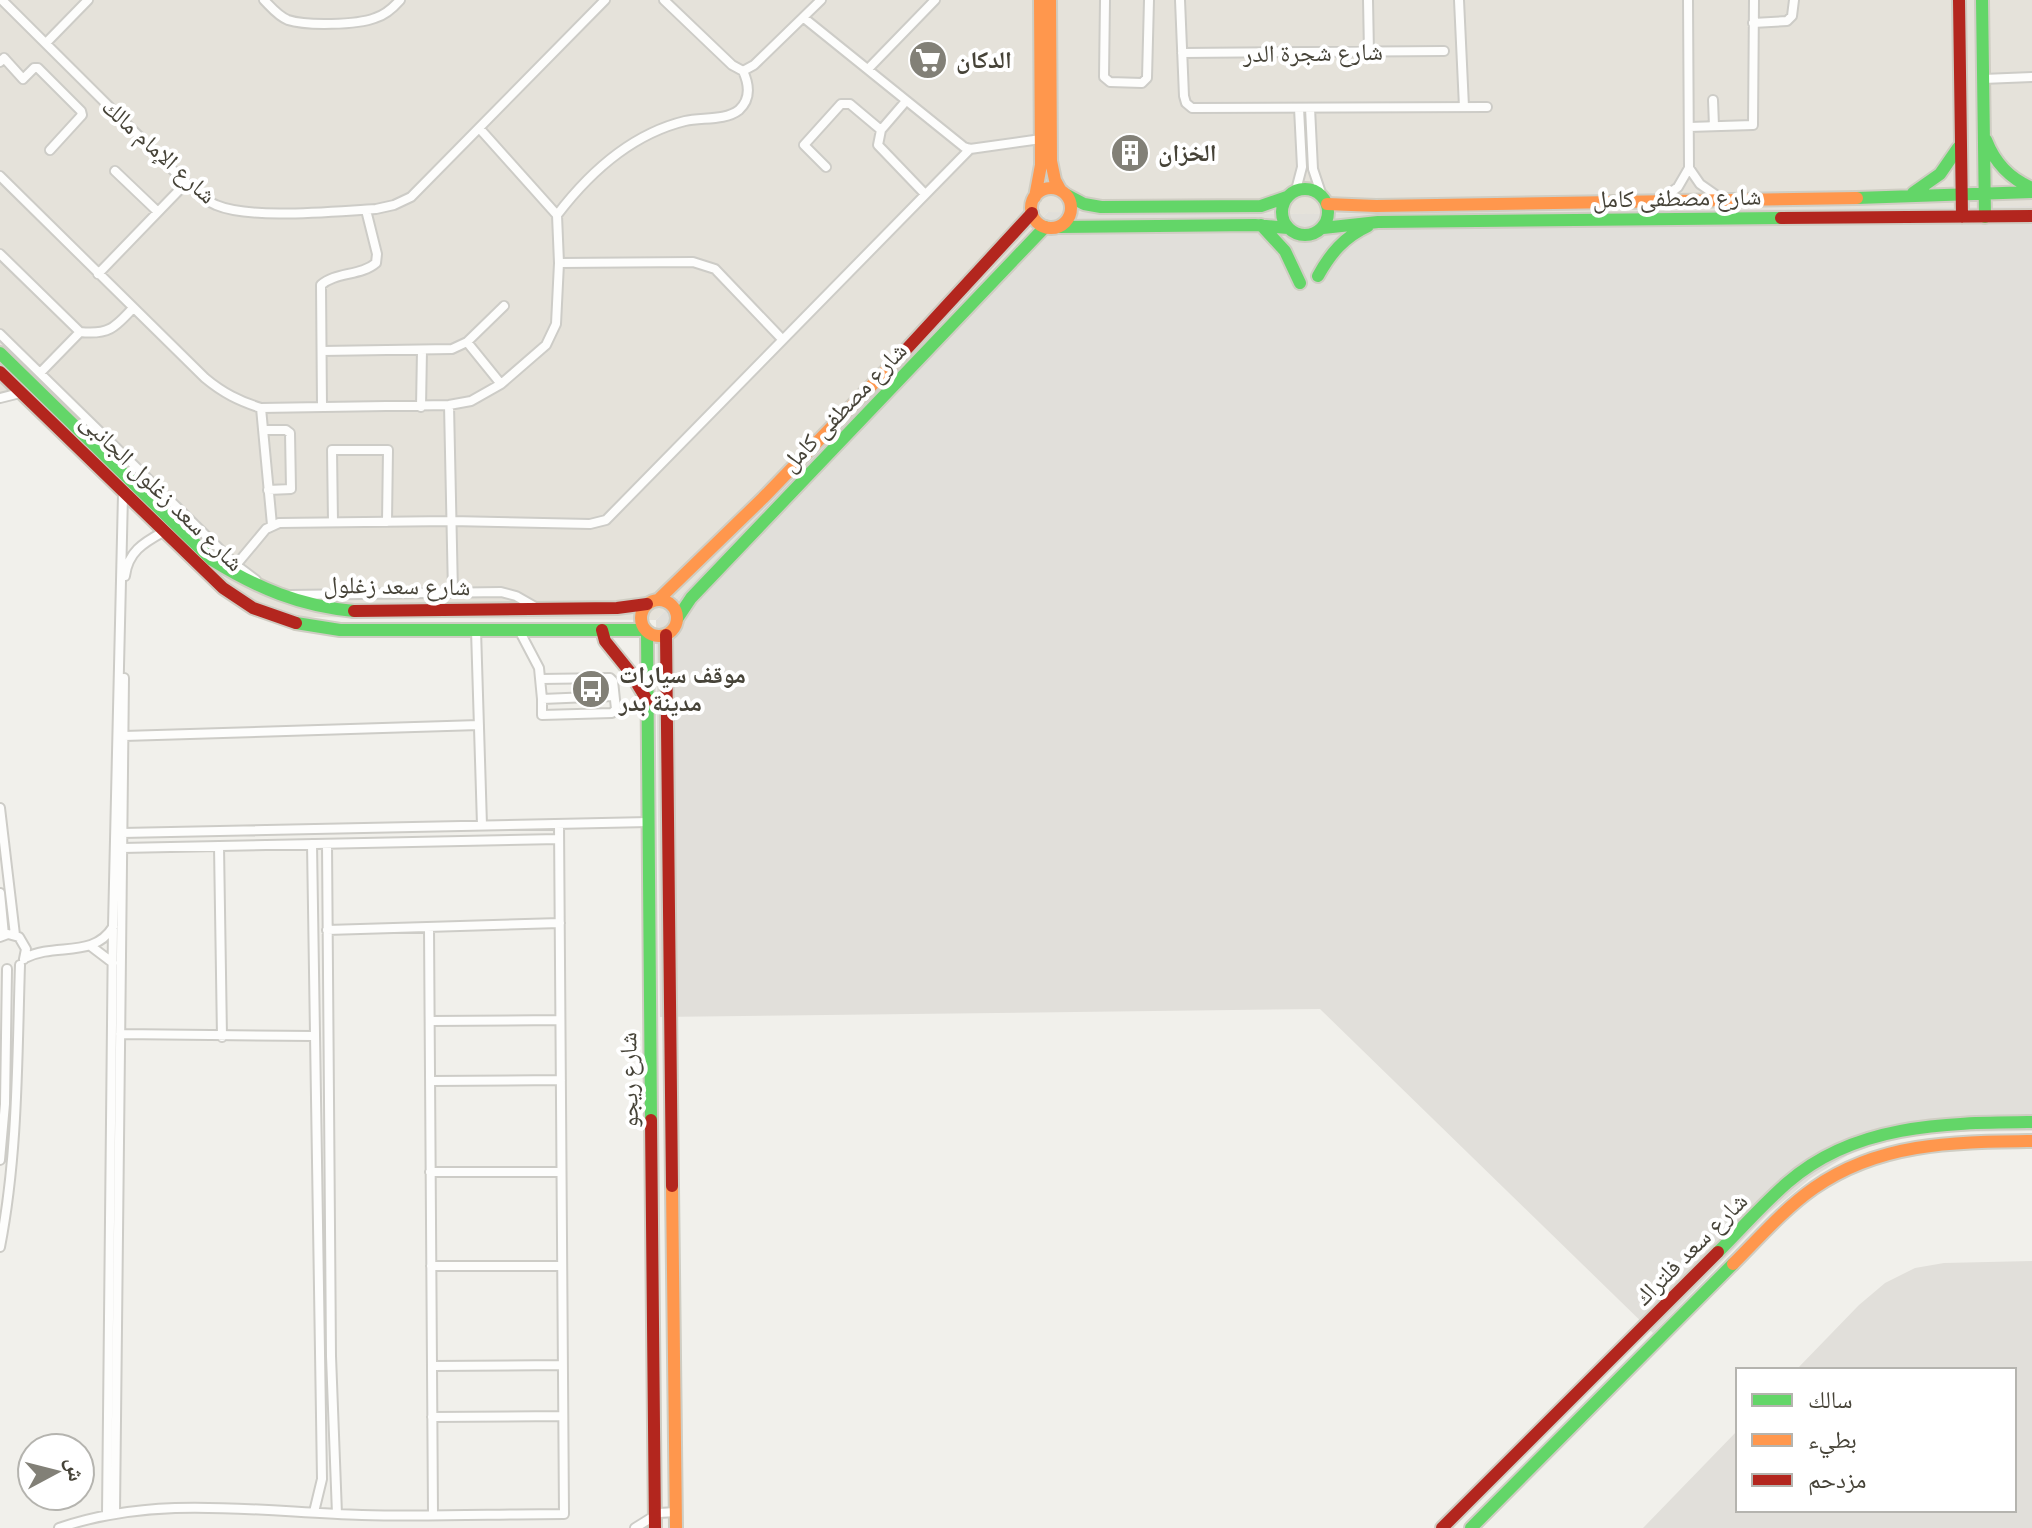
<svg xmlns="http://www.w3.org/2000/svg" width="2032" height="1528" font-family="Karla,'Noto Naskh Arabic',sans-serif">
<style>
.residential{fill:#e5e2da}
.industrial{fill:#e1dfda}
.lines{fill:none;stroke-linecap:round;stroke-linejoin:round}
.street-casing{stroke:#cdccc7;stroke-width:12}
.fast-casing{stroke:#cfcdc3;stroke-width:16}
.slow-casing{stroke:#cfcdc3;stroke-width:16}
.jam-casing{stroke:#cfcdc3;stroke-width:16}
.street{stroke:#fdfdfc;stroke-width:8}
.fast{stroke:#63d668;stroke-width:12}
.slow{stroke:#ff974d;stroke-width:12}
.jam{stroke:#b3261e;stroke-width:12}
.labels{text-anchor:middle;stroke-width:8;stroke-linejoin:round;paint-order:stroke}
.street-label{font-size:24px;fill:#464338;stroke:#fff}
.poi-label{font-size:24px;font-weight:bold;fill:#464338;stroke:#fff;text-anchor:start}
</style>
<rect width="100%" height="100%" fill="#f1f0eb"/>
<path class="residential" d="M0,0H2032V206L1311,214L1048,212L656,620L303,617L246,598L217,578L20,388L0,395Z"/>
<path class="industrial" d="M2032,206V1131L1936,1132L1888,1140L1848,1155L1811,1178L1769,1213L1653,1333L1320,1009L660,1017L656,620L1048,212L1311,214Z
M2032,1261V1528H1643L1738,1430V1510H2014V1370H1796L1859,1305L1885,1283L1915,1268L1944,1263Z"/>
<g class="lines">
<defs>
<path id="street" d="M2,0L186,183C195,191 205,201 216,205C251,220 336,211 376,209L394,205L411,197L605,0
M264,0C271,7 278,16 288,20C306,26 357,25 375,18C385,15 393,8 400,0
M664,0L732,65L743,71L754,65L821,0
M1105,0L1104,77L1110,82L1142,83L1147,78L1149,0
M1180,0L1184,96L1186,103L1192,108L1487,107
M1368,0L1369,52
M1459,0L1464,107
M804,18L964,147L970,149L1041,139
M1753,23L1787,21L1792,16L1794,0
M46,43L88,0
M1182,53L1444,51
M0,62L4,58L23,79L34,68H38L81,111L82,115L50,150
M868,69L935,0
M1983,79L2032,77
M1713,100L1714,126
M906,101L881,130L878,145L925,194
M1310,108L1313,169L1322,196
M1689,127L1753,125L1754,0
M826,167L804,145L841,104H850L881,130
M1689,168L1700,184L1720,198
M115,171L158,212
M0,176L205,378C223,393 239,401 261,408L449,405L471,401L501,384L546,345L556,324L559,263L557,215L480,129
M1296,190L1302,167L1299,108
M1661,200L1678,187L1689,168L1688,0
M557,215C589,173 632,134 685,121C701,117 725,121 739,110C751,99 749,84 743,71
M0,254L80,332C108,335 115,328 133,308
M559,263L693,262L715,269L782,339
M98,274L186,183
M0,334L236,565L256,580
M467,342L501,384
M322,351L452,349L467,342L504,306
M40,373L80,332
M0,398L20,393
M449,405L453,593
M322,407L321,285C335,272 361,276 376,263L377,254L366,210
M421,407L422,350
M261,408L272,525
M263,430H286L290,433L291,489L268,490
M333,522L332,450H388L387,522
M236,565L266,529L279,523L451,521L590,524L606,520L970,149
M125,576C128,552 143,543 163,532
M290,595L501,592L516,596L537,608
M476,630L482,825
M519,630L539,668L542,699L614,696
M541,679L610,678L613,681L616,709L612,713L542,715V699
M124,736L479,725
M0,808L15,935
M122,833L649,822
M312,844L322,1479L314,1512
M327,844L331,1356L337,1514
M219,846L222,1037
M122,848L559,839
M0,893L4,935
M429,927L433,1514
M327,930L560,923
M0,937L8,934L19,937L26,949L24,959
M92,947L113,963
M25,958C56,942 93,959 113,927
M430,1021L560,1020
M120,1034L314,1036
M430,1081L561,1080
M0,1160L5,1104L7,969
M430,1172H561
M0,1247C18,1155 17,1059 20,965
M431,1266H562
M432,1366L563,1365
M432,1417L563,1416
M115,1513L124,678
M107,1514L113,926L123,494
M59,1528C156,1494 261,1512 362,1515C429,1517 496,1514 564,1514L559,824
M635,1528L659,1513L676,1512"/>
<path id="fast" d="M1982,0L1985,217
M1986,140C1995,163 2009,178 2032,188
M1282 212a23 23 0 1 1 46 0a23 23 0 1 1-46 0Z
M1913,193L1940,174L1958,148
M1067,195L1084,204L1101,207L1261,206L1287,197
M1857,198L2032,192
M1261,225L1285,251L1300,283
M1060,227L1255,225L1288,228
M1323,228L1378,222L1781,218
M1318,276C1330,254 1344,237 1368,226
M0,353L212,560C257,588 300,606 354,611
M677,619L691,598L1045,227
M296,623L340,630H645
M647,632L651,1120
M1718,1252C1741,1229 1763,1204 1787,1183C1855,1123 1947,1123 2032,1122
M1471,1528L1733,1264"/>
<path id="slow" d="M1050,0L1051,161L1055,180L1061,191
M1031 208a20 20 0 1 1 40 0a20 20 0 1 1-40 0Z
M1035,197L1041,165L1040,0
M1327,204L1376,206L1857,198
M658,600L763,498L902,354
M641 618a18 18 0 1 1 36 0a18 18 0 1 1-36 0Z
M672,1186L676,1528
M1733,1264C1759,1238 1784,1209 1814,1188C1880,1142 1954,1142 2032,1141"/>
<path id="jam" d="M1959,0L1962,217
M1781,218L2032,216
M902,354L1032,213
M0,372L223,588L253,608L296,623
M354,611L617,608L647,604
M602,630L605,641L630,672L647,700
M666,635L672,1186
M651,1120L655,1528
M1442,1528L1718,1252"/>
</defs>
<use href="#street" class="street-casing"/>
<use href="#fast" class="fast-casing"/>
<use href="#slow" class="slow-casing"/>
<use href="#jam" class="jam-casing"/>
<use href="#street" class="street"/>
<use href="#fast" class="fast"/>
<use href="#slow" class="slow"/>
<use href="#jam" class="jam"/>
</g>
<defs>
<symbol id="supermarket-disc" viewBox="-11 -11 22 22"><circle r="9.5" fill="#828077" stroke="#fff"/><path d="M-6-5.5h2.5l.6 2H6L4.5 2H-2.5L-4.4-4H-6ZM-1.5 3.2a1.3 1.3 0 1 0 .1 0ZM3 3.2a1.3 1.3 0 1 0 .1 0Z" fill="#fff"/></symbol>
<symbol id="building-disc" viewBox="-11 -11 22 22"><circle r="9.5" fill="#828077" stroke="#fff"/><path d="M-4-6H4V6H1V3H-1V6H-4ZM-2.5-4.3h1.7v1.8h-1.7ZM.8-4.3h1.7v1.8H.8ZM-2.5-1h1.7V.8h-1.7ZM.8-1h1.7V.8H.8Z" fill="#fff"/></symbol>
<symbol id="bus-disc" viewBox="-11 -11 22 22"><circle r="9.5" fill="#828077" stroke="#fff"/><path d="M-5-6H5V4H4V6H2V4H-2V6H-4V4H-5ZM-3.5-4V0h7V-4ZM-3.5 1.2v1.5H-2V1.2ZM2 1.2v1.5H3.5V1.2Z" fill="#fff"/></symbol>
</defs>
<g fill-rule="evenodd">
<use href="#supermarket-disc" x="906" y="38" width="44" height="44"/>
<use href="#building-disc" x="1108" y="131" width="44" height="44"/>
<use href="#bus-disc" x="569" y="667" width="44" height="44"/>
</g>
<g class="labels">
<g class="street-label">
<text transform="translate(1313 53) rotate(-1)" y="8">شارع شجرة الدر</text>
<text transform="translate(159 151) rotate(42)" y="8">شارع الإمام مالك</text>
<text transform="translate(1677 198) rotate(-1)" y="8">شارع مصطفى كامل</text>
<text transform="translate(844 407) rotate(-46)" y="8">شارع مصطفى كامل</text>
<text transform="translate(162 492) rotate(44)" y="8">شارع سعد زغلول الجانبى</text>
<text transform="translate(397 586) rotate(1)" y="8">شارع سعد زغلول</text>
<text transform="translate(629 1080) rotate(-91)" y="8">شارع ريجو</text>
<text transform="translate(1691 1249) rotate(-45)" y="8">شارع سعد فلتراك</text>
</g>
<g class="poi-label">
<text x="956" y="68">الدكان</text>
<text x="1158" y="161">الخزان</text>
<text x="619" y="683">موقف سيارات<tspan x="619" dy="28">مدينة بدر</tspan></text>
</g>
</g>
<rect x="1736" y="1368" width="280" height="144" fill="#ffffff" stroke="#b5b4af" stroke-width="2"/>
<rect x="1752" y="1394" width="40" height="12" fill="#63d668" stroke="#b5b4af" stroke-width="2"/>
<text x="1808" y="1408" font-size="24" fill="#464338">سالك</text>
<rect x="1752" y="1434" width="40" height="12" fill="#ff974d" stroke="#b5b4af" stroke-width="2"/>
<text x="1808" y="1448" font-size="24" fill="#464338">بطيء</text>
<rect x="1752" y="1474" width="40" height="12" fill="#b3261e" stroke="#b5b4af" stroke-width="2"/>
<text x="1808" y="1488" font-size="24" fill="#464338">مزدحم</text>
<g transform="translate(56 1472) rotate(83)"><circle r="38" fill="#ffffff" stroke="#b5b4af" stroke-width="2"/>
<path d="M0-6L14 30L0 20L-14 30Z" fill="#828077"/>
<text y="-12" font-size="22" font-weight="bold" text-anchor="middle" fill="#464338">ش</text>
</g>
</svg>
